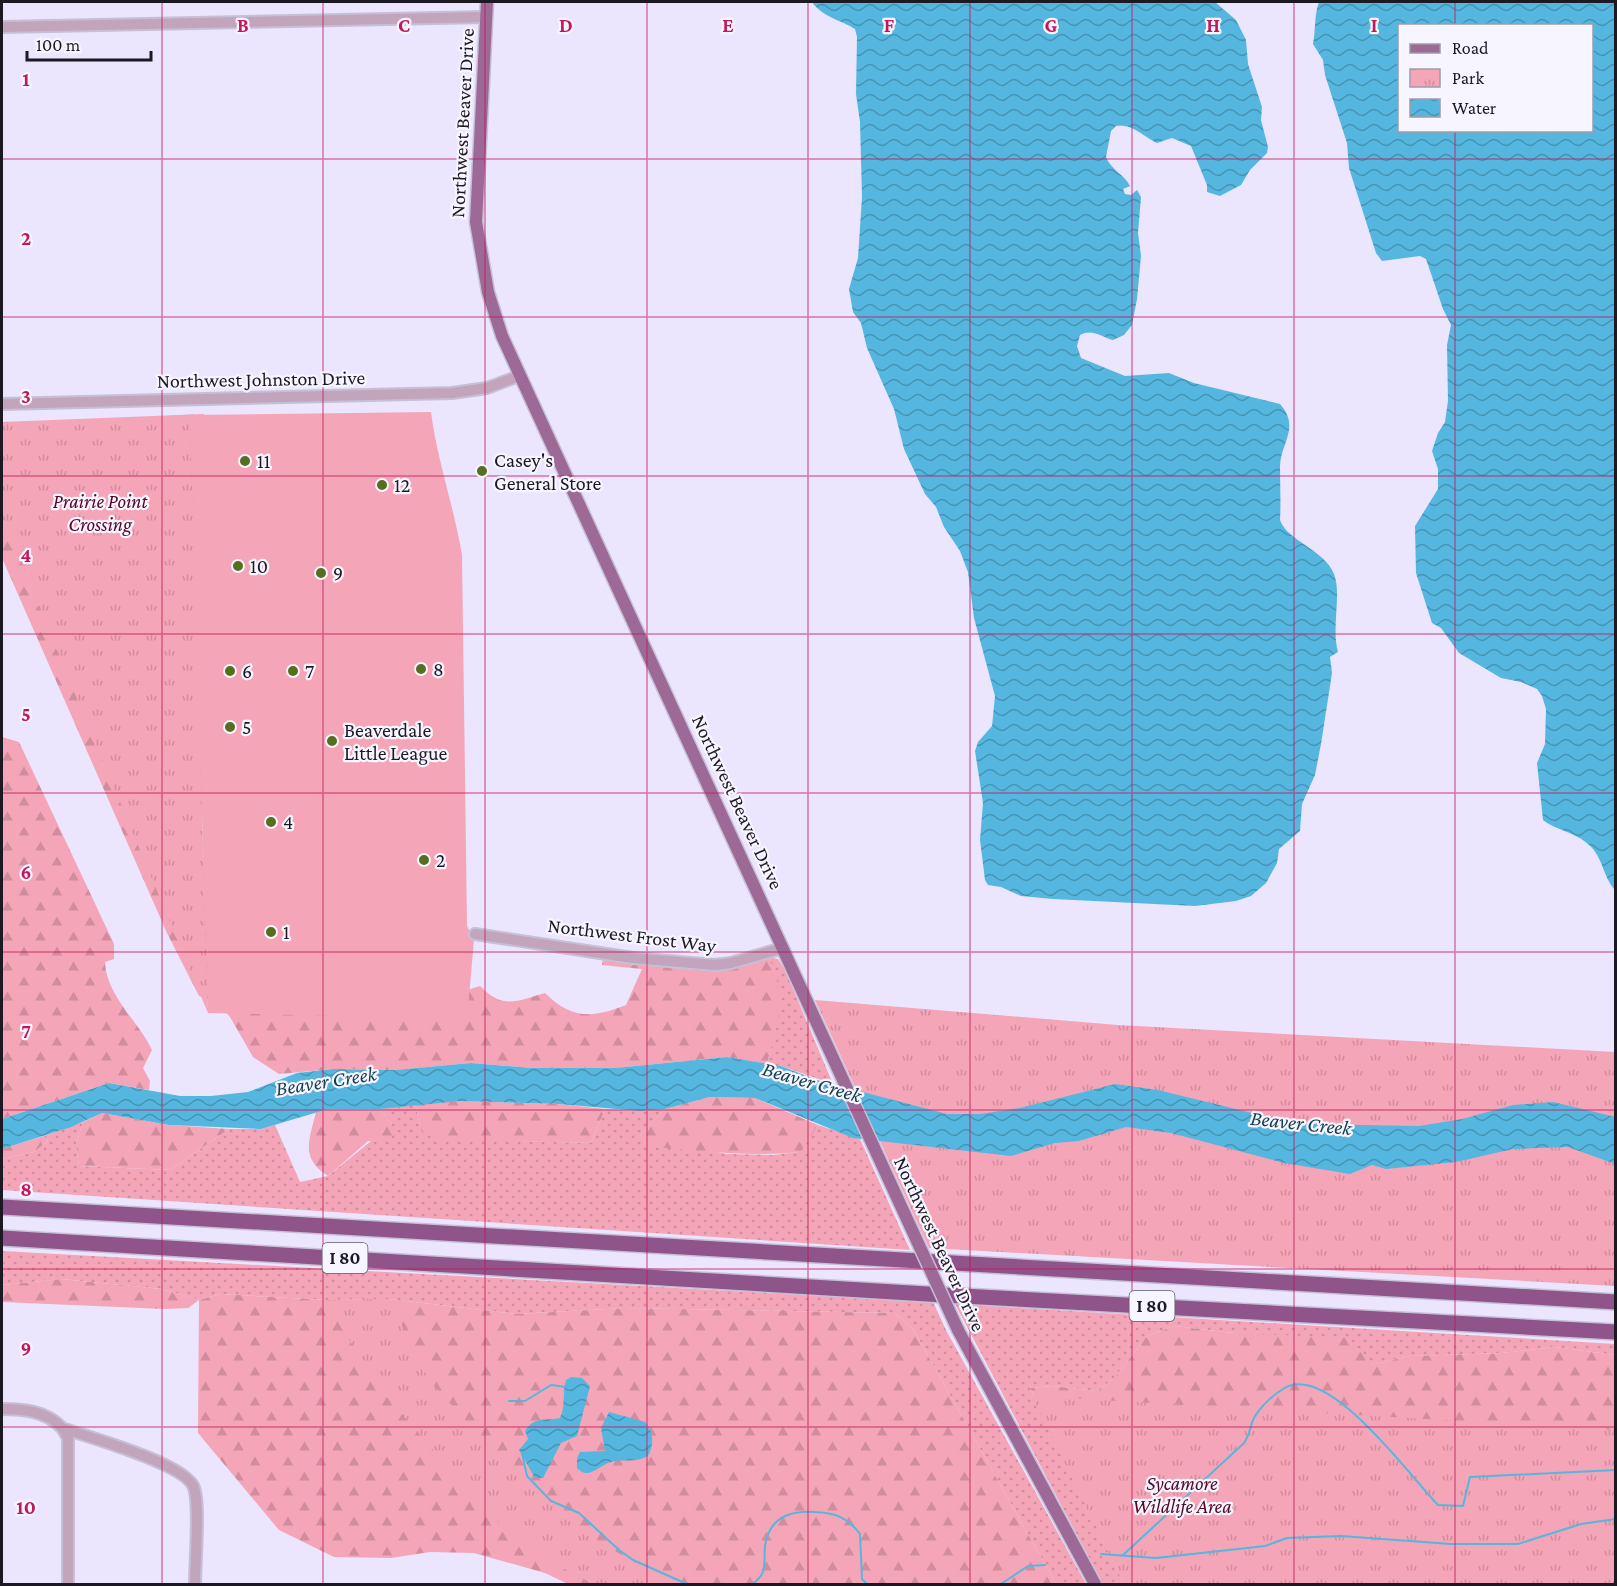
<svg xmlns="http://www.w3.org/2000/svg" width="1617" height="1586" font-family="'Crimson Pro',serif">
<style>
.grass{fill:url(#grass-dots)}
.forest{fill:url(#forest-firs)}
.park{fill:url(#park-tufts)}
.pitch{fill:#f4a5b7}
.water{fill:url(#water-waves);fill-rule:evenodd}
.lines{fill:none;stroke-linecap:round;stroke-linejoin:round}
.stream{stroke:#55b7df;stroke-width:2}
.minor-casing{stroke:#c6c0d6;stroke-width:14}
.major-casing{stroke:#c6c0d6;stroke-width:15}
.highway-casing{stroke:#c6c0d6;stroke-width:18}
.minor{stroke:#c2a4bd;stroke-width:10}
.major{stroke:#9d6997;stroke-width:12}
.highway{stroke:#8f5489;stroke-width:15}
.major-bridge-casing{stroke:#c6c0d6;stroke-width:15;stroke-linecap:butt}
.major-bridge{stroke:#9d6997;stroke-width:12}
.grid{fill:none;stroke:#c2185b;stroke-width:1.5;stroke-opacity:0.55}
.poi-dot{fill:#556e1f;stroke:#f7f5ff;stroke-width:2}
.labels{text-anchor:middle;stroke-width:4.5;stroke-linejoin:round;paint-order:stroke}
.shield{fill:#f7f5ff;stroke:#5e5b64;stroke-width:1.5}
.shield-label{font-size:18px;font-weight:bold;fill:#1c1922}
.street-label{font-size:20px;fill:#1c1922;stroke:#f7f5ff}
.poi-label{font-size:20px;fill:#1c1922;stroke:#f7f5ff;text-anchor:start}
.park-label{font-size:20px;font-style:italic;fill:#550725;stroke:#f7f5ff}
.water-label{font-size:21px;font-style:italic;fill:#123e4f;stroke:#f7f5ff}
.grid-label{font-size:20px;text-anchor:middle;font-weight:bold;fill:#c2185b;stroke:#f7f5ff;stroke-width:4.5;stroke-linejoin:round;paint-order:stroke}
</style>
<defs>
<pattern id="grass-dots" width="8" height="8" patternUnits="userSpaceOnUse" patternTransform="scale(1.5)"><rect width="8" height="8" fill="#f4a5b7"/><path d="M2 2h.1M6 6h.1" fill="none" stroke="#d18d9d" stroke-width="1.8" stroke-linecap="round"/></pattern>
<pattern id="forest-firs" width="22" height="20" patternUnits="userSpaceOnUse" patternTransform="scale(1.5)"><rect width="22" height="20" fill="#f4a5b7"/><path d="M5 1l3.5 6h-7zM16 11l3.5 6h-7z" fill="#d18d9d"/></pattern>
<pattern id="park-tufts" width="24" height="20" patternUnits="userSpaceOnUse" patternTransform="scale(1.5)"><rect width="24" height="20" fill="#f4a5b7"/><path d="M3 7l-1-3M5 7V3M7 7l1-3M15 17l-1-3M17 17v-4M19 17l1-3" fill="none" stroke="#d18d9d"/></pattern>
<pattern id="water-waves" width="16" height="10" patternUnits="userSpaceOnUse" patternTransform="scale(1.5)"><rect width="16" height="10" fill="#55b7df"/><path d="M0 5q4-4 8 0t8 0" fill="none" stroke="#4694b4"/></pattern>
</defs>
<rect width="100%" height="100%" fill="#ebe5fe"/>
<path class="grass" d="M768,957L778,959L785,970L833,1084L781,1066L767,1064C776,1027 786,993 768,957Z
M415,1103L421,1130L521,1141L591,1143L605,1109L639,1111L665,1109L640,1135L726,1154L773,1155L800,1152L818,1125L860,1139L910,1250L2,1190V1159L34,1152L48,1141L44,1136L83,1122L76,1145L79,1166L170,1170L229,1129H261L275,1125L300,1182L328,1176L392,1124L380,1109Z
M2,1251L933,1302L947,1332L1086,1584H1056L913,1329L895,1313L625,1308L516,1314L389,1299L325,1300L221,1294L199,1300L162,1289L61,1279L2,1285Z
M955,1304L1615,1344V1355L1555,1347L1502,1353L1410,1356L1371,1365L1234,1333L1174,1326L1147,1336L1114,1378L1098,1391L1052,1386L1030,1388L1124,1584H1103Z"/>
<path class="forest" d="M204,414L202,857L467,990L480,986C503,1010 517,1001 545,993C572,1020 593,1018 626,1005L642,969L602,965L603,956C666,965 705,975 768,957C789,998 777,1023 767,1064L727,1057L615,1068H532L471,1063L395,1070L333,1069L279,1074L253,1057L230,1017L218,1003L199,996L167,933L2,558V422Z
M2,737L19,742L114,944V959L105,962C106,995 139,1022 152,1050L143,1068L150,1081L149,1090L109,1083L2,1119Z
M710,1097L755,1098L818,1125L801,1152C749,1157 697,1151 645,1146L640,1135L665,1109Z
M459,1101L558,1104L605,1109L591,1143L434,1139L421,1130L415,1103Z
M328,1109H380L392,1124V1141H368L328,1176C300,1158 309,1141 316,1112Z
M102,1113L169,1125L229,1129L170,1170L79,1166L76,1145L83,1122Z
M44,1136L48,1141L34,1152L2,1159V1149Z
M61,1279L162,1289L199,1300L221,1294L325,1300L389,1299L516,1314L625,1308L895,1313L913,1329L1056,1584H568L545,1573L474,1553L430,1552L391,1558L334,1557L279,1530L198,1433L199,1300L188,1308L165,1309L2,1302V1285Z
M1174,1326L1234,1333L1349,1338L1371,1365L1410,1356L1502,1353L1555,1347L1615,1355V1584H1124L1030,1388L1052,1386L1098,1391L1114,1378L1147,1336Z"/>
<path class="park" d="M190,415L208,1013L2,519V423Z
M815,1000L1118,1025L1615,1052V1286L929,1248Z
M389,1299L429,1380L497,1456L576,1527L669,1584H593L555,1564L494,1519L377,1386L325,1300Z
M1032,1396L1615,1430V1584H1124Z"/>
<path class="pitch" d="M431,412C437,460 454,507 462,555L467,926L474,940L467,1019L208,1013L190,415Z"/>
<path class="water" d="M812,2H1215L1236,20L1246,40L1248,64L1262,107L1261,120L1268,147L1267,153L1250,170L1241,185L1220,196L1207,192V185L1191,146L1172,138L1157,143C1142,136 1134,124 1116,126L1111,131L1106,157C1111,170 1124,174 1130,186L1123,189L1125,194L1131,195L1137,190L1141,197L1138,233L1141,256L1137,299L1132,325L1124,335L1113,340C1102,337 1092,328 1080,335L1077,346L1081,358L1125,376L1169,373L1194,383L1280,404C1301,428 1280,443 1280,467C1280,484 1281,502 1280,520C1287,541 1324,549 1334,574C1342,594 1331,627 1338,652L1330,657L1332,673L1321,744L1315,775L1302,804L1300,831L1279,849L1277,863L1266,883L1251,896L1236,901L1195,906L1053,899L1021,896L1001,887L988,885L985,880L980,840L983,803L975,751L978,742L992,726L995,696L974,618L968,572L960,551L944,527L936,507L925,494L904,449L894,409L867,348L861,323L853,312L849,289L858,258L862,197L860,122L856,94L857,37L855,29C841,20 822,17 812,2Z
M1319,2H1615V890C1603,877 1603,857 1589,845C1576,832 1557,831 1543,820L1537,763L1545,744L1546,709L1542,696L1537,689L1521,682L1501,678L1459,653L1441,628L1432,623L1416,573L1415,526L1438,489V469L1432,451L1438,433L1445,422L1448,401L1447,345L1451,325L1443,309L1426,259L1420,256L1382,261L1376,253L1349,168L1347,143L1325,75L1323,60L1313,44C1316,29 1314,15 1319,2ZM1400,26H1592V130H1400Z
M727,1057L781,1066L817,1080L947,1114H980L1020,1108L1115,1084L1158,1090L1252,1113L1307,1124L1419,1126L1462,1119L1513,1105L1553,1102L1616,1117L1615,1164L1568,1147L1513,1149L1456,1162L1386,1169L1372,1165L1350,1174L1284,1163L1171,1133L1126,1127L1079,1141L1055,1143L1011,1156L853,1138L755,1098L710,1097L665,1109L640,1111L558,1104L459,1101L380,1109H328L261,1129L169,1125L102,1113L71,1127L2,1149V1119L109,1083L180,1096H211L248,1092L297,1073L333,1069L395,1070L471,1063L532,1068H615Z
M571,1377L582,1378L590,1386L577,1436L561,1443L543,1478H535L519,1450L528,1439L525,1431C534,1416 546,1421 560,1418C566,1405 562,1393 566,1380Z
M609,1412L645,1422C654,1432 654,1445 648,1456C632,1464 623,1458 611,1462C599,1465 589,1481 577,1468V1458L580,1452L605,1451L601,1428Z"/>
<g class="lines">
<path class="stream" d="M509,1401H525L551,1385L566,1387
M522,1453L527,1476L551,1501L579,1513L619,1550L633,1560L687,1584
M1101,1554L1156,1558L1265,1546L1287,1538L1341,1536L1451,1544H1518L1581,1524L1616,1519
M1122,1556L1244,1443C1250,1435 1250,1426 1254,1418C1260,1407 1273,1395 1283,1389C1327,1359 1411,1478 1438,1505L1463,1506L1470,1477L1616,1470
M753,1584C756,1581 760,1578 762,1574C766,1567 764,1554 765,1546C769,1517 791,1510 816,1512C836,1513 848,1518 860,1534L862,1579L867,1584
M1001,1584L1028,1566L1045,1565"/>
<defs>
<path id="minor" d="M2,27L486,17
M2,404L452,393L487,388L519,376
M475,934L633,958L715,965L731,963L783,948
M2,1409C23,1409 47,1411 62,1428C88,1437 187,1464 194,1488C200,1504 195,1563 195,1584
M62,1428L68,1438V1584"/>
<path id="major" d="M487,2L476,222L488,292L502,336L815,1019
M958,1330L1095,1584"/>
<path id="highway" d="M2,1207L1616,1302
M2,1238L944,1295L1616,1332"/>
</defs>
<use href="#minor" class="minor-casing"/>
<use href="#major" class="major-casing"/>
<use href="#highway" class="highway-casing"/>
<use href="#minor" class="minor"/>
<use href="#major" class="major"/>
<use href="#highway" class="highway"/>
<defs>
<path id="major-bridge" d="M815,1019L958,1330"/>
</defs>
<use href="#major-bridge" class="major-bridge-casing"/>
<use href="#major-bridge" class="major-bridge"/>
</g>
<path class="grid" d="M162,2V1584M323,2V1584M485,2V1584M647,2V1584M808,2V1584M970,2V1584M1132,2V1584M1294,2V1584M1455,2V26M1455,130V1584M2,159H1616M2,317H1616M2,476H1616M2,634H1616M2,793H1616M2,952H1616M2,1110H1616M2,1269H1616M2,1427H1616"/>
<g class="poi-dot">
<circle cx="245" cy="461" r="6"/>
<circle cx="482" cy="471" r="6"/>
<circle cx="382" cy="485" r="6"/>
<circle cx="238" cy="566" r="6"/>
<circle cx="321" cy="573" r="6"/>
<circle cx="421" cy="669" r="6"/>
<circle cx="230" cy="671" r="6"/>
<circle cx="293" cy="671" r="6"/>
<circle cx="230" cy="727" r="6"/>
<circle cx="332" cy="741" r="6"/>
<circle cx="271" cy="822" r="6"/>
<circle cx="424" cy="860" r="6"/>
<circle cx="271" cy="932" r="6"/>
</g>
<g class="labels">
<g class="shield">
<rect x="322.5" y="1243" width="45" height="30" rx="4.5"/>
<rect x="1129.5" y="1291" width="45" height="30" rx="4.5"/>
</g>
<g class="shield-label">
<text x="345" y="1264">I 80</text>
<text x="1152" y="1312">I 80</text>
</g>
<g class="street-label">
<text transform="translate(462 123) rotate(-87)" y="7">Northwest Beaver Drive</text>
<text transform="translate(261 379) rotate(-1)" y="7">Northwest Johnston Drive</text>
<text transform="translate(738 802) rotate(65)" y="7">Northwest Beaver Drive</text>
<text transform="translate(632 935) rotate(7)" y="7">Northwest Frost Way</text>
<text transform="translate(940 1244) rotate(65)" y="7">Northwest Beaver Drive</text>
</g>
<g class="poi-label">
<text x="494" y="467">Casey's<tspan x="494" dy="23">General Store</tspan></text>
<text x="257" y="468">11</text>
<text x="394" y="492">12</text>
<text x="250" y="573">10</text>
<text x="333" y="580">9</text>
<text x="433" y="676">8</text>
<text x="242" y="678">6</text>
<text x="305" y="678">7</text>
<text x="242" y="734">5</text>
<text x="344" y="737">Beaverdale<tspan x="344" dy="23">Little League</tspan></text>
<text x="283" y="829">4</text>
<text x="436" y="867">2</text>
<text x="283" y="939">1</text>
</g>
<g class="park-label">
<text x="100" y="508">Prairie Point<tspan x="100" dy="23">Crossing</tspan></text>
<text x="1182" y="1490">Sycamore<tspan x="1182" dy="23">Wildlife Area</tspan></text>
</g>
<g class="water-label">
<text transform="translate(326 1081) rotate(-9)" y="7">Beaver Creek</text>
<text transform="translate(812 1082) rotate(16)" y="7">Beaver Creek</text>
<text transform="translate(1301 1123) rotate(6)" y="7">Beaver Creek</text>
</g>
</g>
<g class="grid-label">
<text x="243" y="32">B</text>
<text x="404" y="32">C</text>
<text x="566" y="32">D</text>
<text x="728" y="32">E</text>
<text x="889" y="32">F</text>
<text x="1051" y="32">G</text>
<text x="1213" y="32">H</text>
<text x="1374" y="32">I</text>
<text x="26" y="86">1</text>
<text x="26" y="245">2</text>
<text x="26" y="403">3</text>
<text x="26" y="562">4</text>
<text x="26" y="721">5</text>
<text x="26" y="879">6</text>
<text x="26" y="1038">7</text>
<text x="26" y="1196">8</text>
<text x="26" y="1355">9</text>
<text x="26" y="1514">10</text>
</g>
<rect width="1617" height="1586" fill="none" stroke="#1c1922" stroke-width="6"/>
<rect x="1398" y="24" width="195" height="108" fill="#f7f5ff" stroke="#9f9da7" stroke-width="1.5"/>
<rect x="1410" y="44" width="30" height="9" fill="#9d6997" stroke="#9f9da7" stroke-width="1.5"/>
<text x="1452" y="54" font-size="18" fill="#1c1922">Road</text>
<rect x="1410" y="69" width="30" height="18" fill="url(#park-tufts)" stroke="#9f9da7" stroke-width="1.5"/>
<text x="1452" y="84" font-size="18" fill="#1c1922">Park</text>
<rect x="1410" y="99" width="30" height="18" fill="url(#water-waves)" stroke="#9f9da7" stroke-width="1.5"/>
<text x="1452" y="114" font-size="18" fill="#1c1922">Water</text>
<path d="M27 51v9h124v-9" fill="none" stroke="#1c1922" stroke-width="3"/>
<text x="36" y="51" font-size="18" fill="#1c1922" stroke="#f7f5ff" stroke-width="4.5" paint-order="stroke">100 m</text>
</svg>
